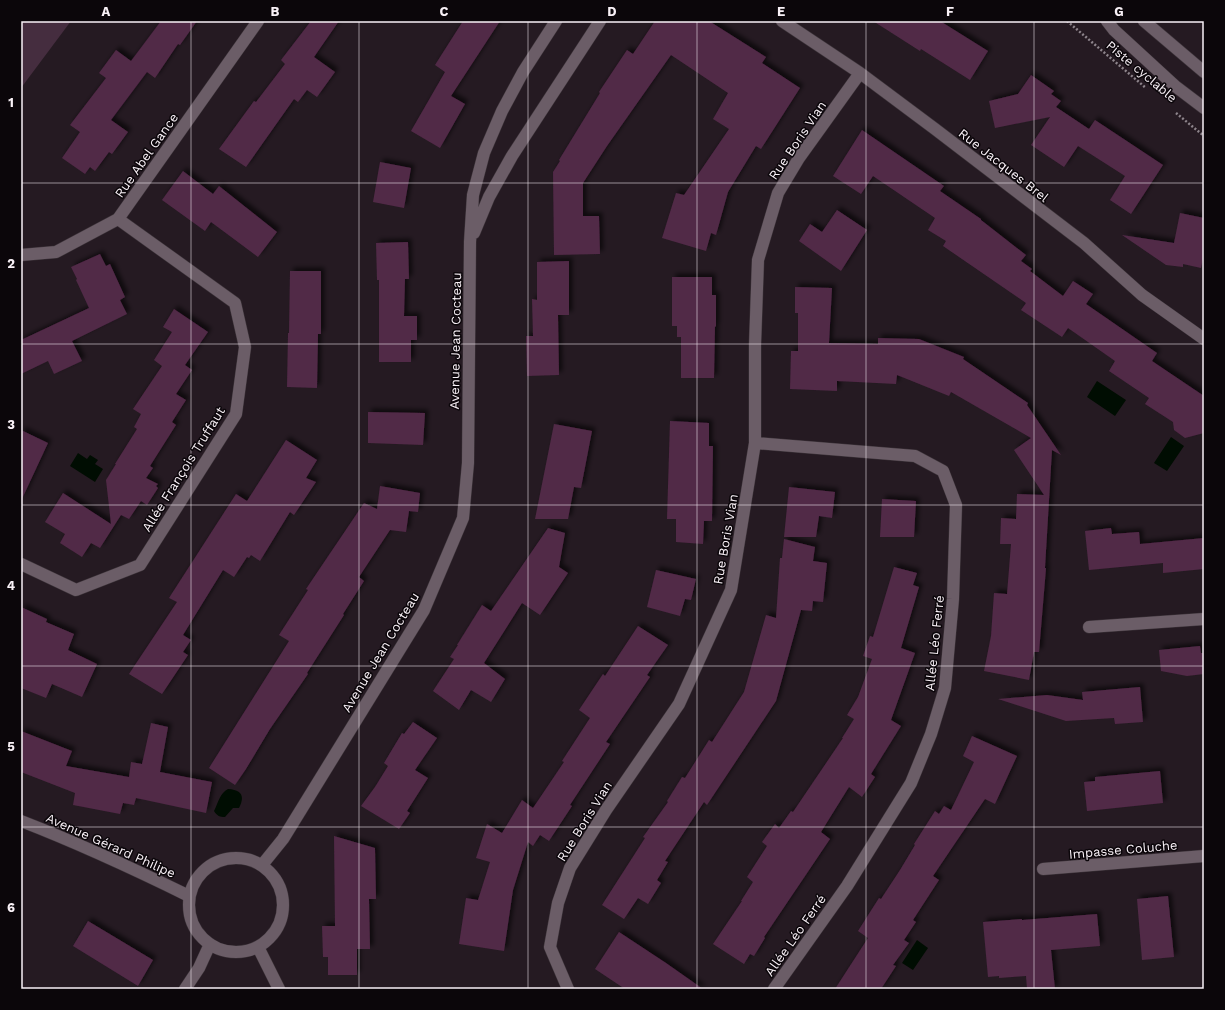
<svg xmlns="http://www.w3.org/2000/svg" width="1225" height="1010" font-family="'Work Sans',sans-serif">
<style>
.green{fill:#452d3f}
.water{fill:#000d02}
.building{fill:#512947;filter:url(#shadow)}
.lines{fill:none;stroke-linecap:round;stroke-linejoin:round}
.minor-casing{stroke:#3d343a;stroke-width:13}
.path{stroke:#8d848b;stroke-width:2.5;stroke-dasharray:2 2;stroke-linecap:butt}
.minor{stroke:#6b5d67;stroke-width:12}
.grid{fill:none;stroke:#f9f1f7;stroke-width:1;stroke-opacity:0.55}
.labels{text-anchor:middle;stroke-width:3;stroke-linejoin:round;paint-order:stroke}
.street-label{font-size:13px;fill:#f9f1f7;stroke:#0b060a}
.neatline{fill:none;stroke:#f9f1f7;stroke-width:1.5}
.grid-label{font-size:13px;text-anchor:middle;font-weight:bold;fill:#f9f1f7}
</style>
<defs>
<filter id="shadow"><feDropShadow dx="3.5" dy="-3.5" stdDeviation="2" flood-color="#0009"/></filter>
</defs>
<rect width="100%" height="100%" fill="#251a22"/>
<path class="green" d="M21,21H71L21,88Z"/>
<path class="water" d="M1097,381L1126,400L1115,416L1087,397Z
M1171,437L1184,446L1167,471L1154,463Z
M78,453L87,459L90,455L98,460L95,464L103,469L95,482L70,466Z
M228,789C242,790 245,796 239,808H233L225,817C220,817 217,816 214,811C218,803 220,793 228,789Z
M917,940L928,948L913,970L902,963Z"/>
<path class="building" d="M161,21H197L180,45L178,44L155,78L147,72L111,120L128,132L112,154L109,152L95,171L90,167L85,174L62,158L80,132L70,125L106,78L99,73L116,50L131,61Z
M311,21H339L314,57L335,72L317,97L307,90L298,102L294,99L246,167L219,149L254,101L256,102L285,64L281,60Z
M463,21H500L451,96L465,104L440,148L411,131L445,72L435,65Z
M655,21H709L766,57L762,63L800,88L761,149L756,146L728,192L716,235L711,233L706,251L662,238L676,193L684,195L729,129L713,119L728,93L671,55L607,146L583,183V216H599L600,254L554,255L553,172L560,161L559,160L600,93L599,92L627,50L633,54Z
M873,21H940L988,51L970,80L921,49L920,51Z
M1031,75L1054,91L1051,94L1061,101L1056,107L1089,129L1095,120L1163,165L1131,214L1110,200L1125,176L1078,146L1064,167L1031,145L1050,117L995,128L989,101L1018,94Z
M862,130L944,186L940,191L981,219V220L1026,255L1021,261L1032,269L1030,271L1063,296L1073,281L1093,294L1086,304L1157,353L1152,361L1204,396V433L1185,438L1174,430L1173,422L1145,404L1149,398L1109,371L1115,361L1068,328L1062,337L1021,310L1026,303L943,246L946,241L928,230L935,218L873,176L861,194L833,176Z
M380,162L411,168L404,208L373,202Z
M183,171L213,194L219,186L277,232L258,257L211,222L205,231L162,200Z
M837,210L867,230L841,271L799,241L810,224L822,232Z
M1180,213L1204,218V254L1201,268L1183,264V267L1166,265L1122,235L1174,243Z
M408,242L409,279H405L404,316H417V340H411V362H379V280H377L376,243Z
M100,254L106,266L110,264L125,297L120,300L127,314L72,341L82,361L54,374L48,361L21,374V340L89,308L76,280L77,279L71,267Z
M569,261V315H558L559,375L527,376L526,336H533L532,299L537,300V262Z
M290,271H321V334H318L317,388L287,387L288,333H289Z
M672,277H712V295H716V327L715,326L714,378H681V337H677V326H672Z
M795,287L832,288L829,343L878,344V338L919,339L964,357L963,359L1028,403L1027,405L1061,455L1052,450L1045,568H1046L1039,652H1034L1029,680L984,671L991,636L994,593L1007,594L1011,544H1000L1001,518L1016,519L1017,494L1044,495L1014,450L1031,438L951,392L949,396L897,375L896,384L837,381V391L790,389L791,351H798V313H795Z
M174,309L208,332L185,365L192,370L176,394L186,400L172,422L176,425L150,466L153,468L146,478L158,484L156,486L158,488L147,505L141,501L129,519L121,515L100,548L91,543L82,557L60,543L65,534L45,522L63,493L111,524L106,480L116,464H115L137,429L134,427L141,414L133,409L162,366L154,360L172,332L163,327Z
M368,412L425,413L423,445L368,443Z
M670,421L709,423V446H713L712,521H704L703,544L676,542V519H667Z
M554,424L592,431L581,488L574,487L568,519H535Z
M21,430L48,443L21,501Z
M286,440L317,460L306,478L316,482L294,515L290,512L260,561L251,555L249,558L247,557L234,577L223,570L183,635L191,640L183,652L188,655L162,694L129,674L177,602L169,598L236,494L247,501Z
M380,486L420,493L418,512L409,511L406,532L390,530L359,577L364,581L343,614L344,615L307,673L308,674L270,729L246,769L235,785L209,768L289,641L279,635L308,590L306,589L364,503L377,509Z
M789,487L835,492L832,518L819,516L816,537H784Z
M882,499L916,501L914,537H880Z
M548,528L565,533L559,567L568,573L540,615L522,603L484,663L505,679L491,702L471,690L459,710L433,691L454,659L450,657L458,645H457L482,605L491,611Z
M1111,528L1112,534L1139,532L1140,544L1204,538V569L1163,573V563L1089,570L1085,531Z
M784,539L815,547L813,561L827,563L823,602L813,601L812,611L801,610L776,701L707,805L704,802L665,861L668,862L657,880L661,883L648,904L638,898L624,919L602,905L645,838L643,837L668,802L667,801L682,777L685,778L709,740L712,742L744,692L766,615L776,618L780,558H782Z
M894,567L917,573L913,585L919,587L901,648L915,653L891,720L901,726L871,774L875,777L862,797L849,787L821,832L830,839L764,937L765,938L754,956L750,954L744,964L713,944L742,901H741L753,882L747,877L767,846L762,842L775,824L779,828L791,811L793,812L843,738H842L854,719L847,715L858,697L872,659L863,656L870,636L873,637Z
M656,570L696,579L691,600L685,599L680,616L647,607Z
M21,607L47,619L46,622L74,634L68,650L97,664L82,697L52,684L46,698L21,688Z
M638,626L668,645L647,675L650,677L606,742L610,744L570,805L572,806L549,841L540,835L533,846L528,842L513,890L504,951L459,944L466,898L478,900L490,862L476,858L487,824L502,833L522,800L533,808L564,762L562,761L590,718L579,710L603,674L605,676Z
M1200,646L1201,653H1204V674L1187,676L1161,671L1159,650Z
M1140,687L1143,722L1115,724L1114,718L1066,721L998,699L1047,695L1083,700L1082,692Z
M413,722L437,738L415,770L428,778L407,811L410,813L399,829L361,806L375,787L388,766L384,763L402,733L404,734Z
M151,723L168,727L160,772L212,782L206,813L136,798L134,805L123,803L120,814L73,805L75,793L21,772V731L72,751L66,766L129,777L131,762L142,764Z
M972,736L1017,756L995,804L985,799L933,876L939,880L913,920L916,922L904,940L909,943L893,965L896,966L881,989H835L868,938L858,931L879,898L881,899L900,870L915,845L914,844L935,811L939,814L944,806L951,810L974,762L963,756Z
M1160,771L1163,803L1087,811L1084,782L1095,781V777Z
M334,836L375,848L376,899H369L370,949H357V975H328V957H323L322,926H335Z
M1168,896L1174,957L1142,960L1137,899Z
M1097,914L1100,946L1051,950L1055,989H1027L1026,976L999,978V976L988,977L983,922L1022,919V920Z
M88,921L153,960L138,986L73,946Z
M619,932L666,963L703,989H625L595,969Z"/>
<g class="lines">
<defs>
<path id="minor" d="M782,21L860,73L935,129L1084,243L1142,295L1204,339
M1107,21L1114,30L1175,86L1204,108
M1144,21L1204,72
M474,233L489,197L512,156L600,21
M21,255L56,252L118,219L258,21
M755,443L915,456L943,471L956,505L953,599L945,688L931,734L911,783L847,886L774,989
M21,564L76,590L140,565L236,414L245,347L235,303L118,219
M1089,627L1204,619
M21,821C78,843 134,869 189,896
M189 905a47 47 0 1 1 94 0a47 47 0 1 1-94 0Z
M262,865L283,839L424,610L463,518L468,463L470,242L473,195L484,153L502,111L523,72L556,21
M1043,869L1204,856
M258,947L279,989
M185,989L199,968L210,944
M568,989L550,947L558,903L570,868L606,810L679,704L731,590L755,443V345L758,260L778,193L799,158L860,73"/>
</defs>
<use href="#minor" class="minor-casing"/>
<path class="path" d="M1067,21L1146,88
M1176,113L1204,136"/>
<use href="#minor" class="minor"/>
</g>
<path class="grid" d="M191,21V989M359,21V989M528,21V989M697,21V989M866,21V989M1034,21V989M21,183H1204M21,344H1204M21,505H1204M21,666H1204M21,827H1204"/>
<g class="labels">
<g class="street-label">
<text transform="translate(1142 71) rotate(40)" y="5">Piste cyclable</text>
<text transform="translate(797 140) rotate(-56)" y="5">Rue Boris Vian</text>
<text transform="translate(146 155) rotate(-55)" y="5">Rue Abel Gance</text>
<text transform="translate(1004 165) rotate(38)" y="5">Rue Jacques Brel</text>
<text transform="translate(455 341) rotate(-89)" y="5">Avenue Jean Cocteau</text>
<text transform="translate(183 469) rotate(-58)" y="5">Allée François Truffaut</text>
<text transform="translate(725 539) rotate(-80)" y="5">Rue Boris Vian</text>
<text transform="translate(934 643) rotate(-84)" y="5">Allée Léo Ferré</text>
<text transform="translate(380 652) rotate(-59)" y="5">Avenue Jean Cocteau</text>
<text transform="translate(584 821) rotate(-58)" y="5">Rue Boris Vian</text>
<text transform="translate(111 845) rotate(24)" y="5">Avenue Gérard Philipe</text>
<text transform="translate(1123 849) rotate(-5)" y="5">Impasse Coluche</text>
<text transform="translate(795 935) rotate(-55)" y="5">Allée Léo Ferré</text>
</g>
</g>
<rect width="1225" height="1010" fill="none" stroke="#0b060a" stroke-width="44"/>
<rect x="22" y="22" width="1181" height="966" class="neatline"/>
<g class="grid-label">
<text x="106" y="16">A</text>
<text x="275" y="16">B</text>
<text x="444" y="16">C</text>
<text x="612" y="16">D</text>
<text x="781" y="16">E</text>
<text x="950" y="16">F</text>
<text x="1119" y="16">G</text>
<text x="11" y="107">1</text>
<text x="11" y="268">2</text>
<text x="11" y="429">3</text>
<text x="11" y="590">4</text>
<text x="11" y="751">5</text>
<text x="11" y="912">6</text>
</g>
</svg>
